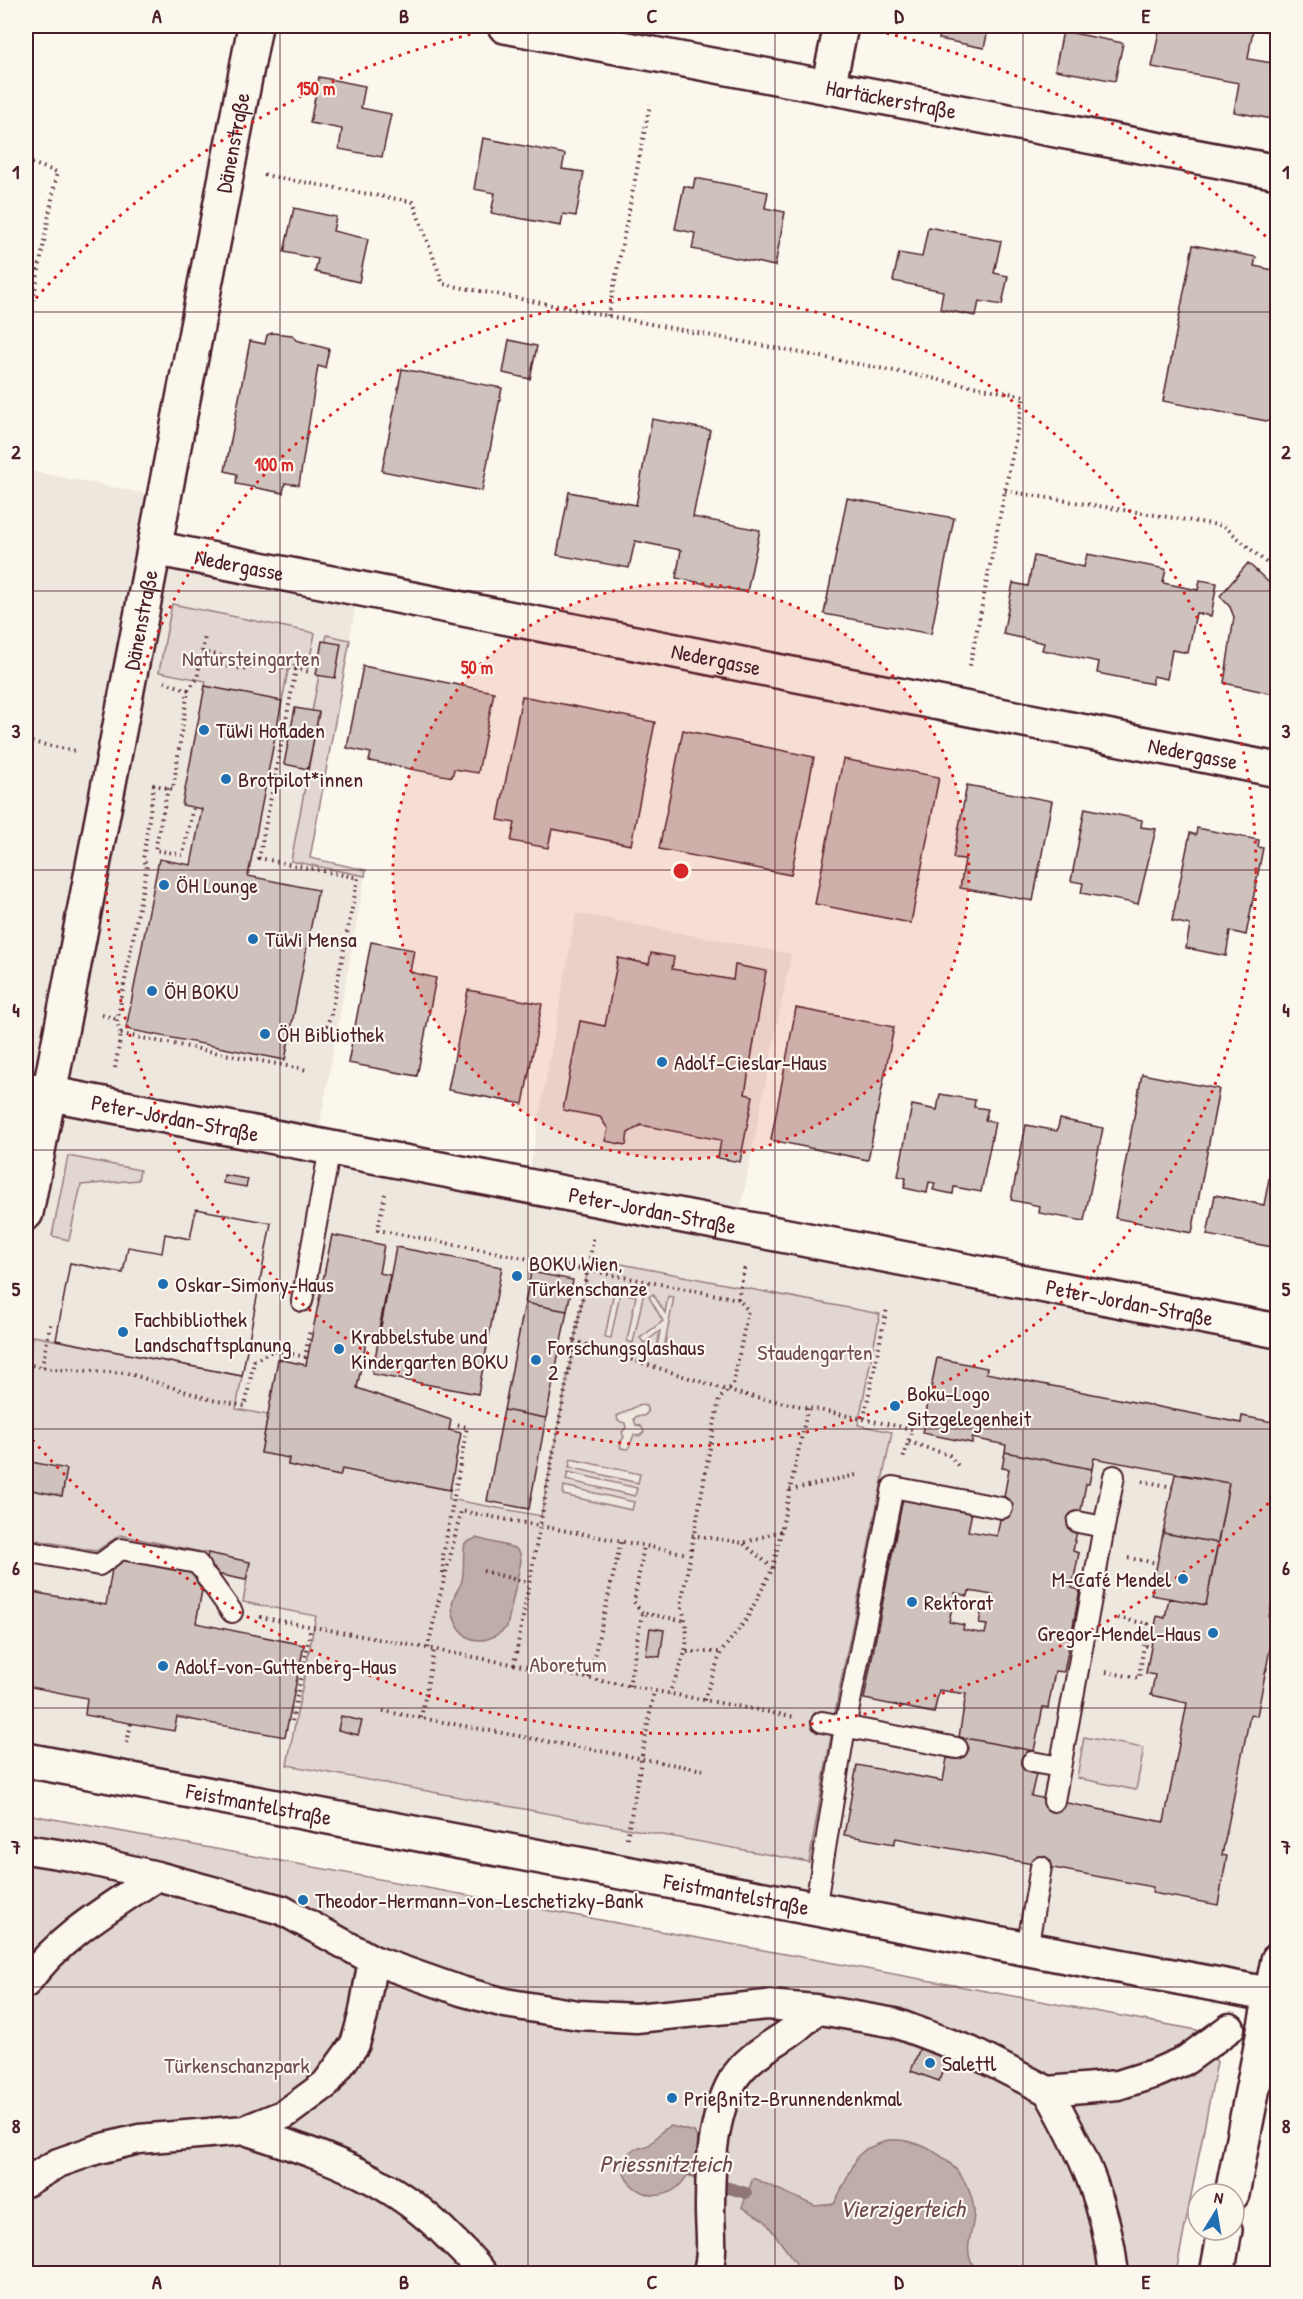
<svg xmlns="http://www.w3.org/2000/svg" width="1303" height="2299" font-family="'Patrick Hand',sans-serif">
<style>
.built{fill:#eee7de}
.green{fill:#e2d7d0;stroke:#967b7e;stroke-width:1.5;fill-rule:evenodd}
.water{fill:#bfadaa;stroke:#907477;stroke-width:1.5}
.lines{fill:none;stroke-linecap:round;stroke-linejoin:round}
.stream{stroke:#907477;stroke-width:12}
.building{fill:#cfc2bc;stroke:#4a1f2b;stroke-width:1.5;fill-rule:evenodd}
.service-casing{stroke:#4a1f2b;stroke-width:24}
.pedestrian-casing{stroke:#4a1f2b;stroke-width:33}
.minor-casing{stroke:#4a1f2b;stroke-width:38}
.tertiary-casing{stroke:#4a1f2b;stroke-width:38}
.secondary-casing{stroke:#4a1f2b;stroke-width:38}
.path{stroke:#4a1f2b;stroke-width:4;stroke-dasharray:1.5 4.5;stroke-linecap:butt}
.service{stroke:#fbf7ec;stroke-width:20}
.pedestrian{stroke:#fbf7ec;stroke-width:28}
.minor{stroke:#fbf7ec;stroke-width:33}
.tertiary{stroke:#fbf7ec;stroke-width:33}
.secondary{stroke:#fbf7ec;stroke-width:33}
.grid{fill:none;stroke:#4a1f2b;stroke-width:1.5;stroke-opacity:0.55}
.ring{fill:none;stroke:#d62828;stroke-width:3;stroke-dasharray:3 6}
.poi-dot{fill:#1f6fb2;stroke:#fbf7ec;stroke-width:2}
.labels{text-anchor:middle;stroke-width:4.5;stroke-linejoin:round;paint-order:stroke}
.street-label{font-size:22px;fill:#4a1f2b;stroke:#fbf7ec}
.park-label{font-size:22px;fill:#704d54;stroke:#fbf7ec}
.poi-label{font-size:22px;fill:#4a1f2b;stroke:#fbf7ec;text-anchor:start}
.water-label{font-size:24px;font-style:italic;fill:#6d4a51;stroke:#fbf7ec}
.centre{fill:#d62828;stroke:#fbf7ec;stroke-width:3}
.ring-label{font-size:18px;text-anchor:middle;font-weight:bold;fill:#d62828;stroke:#fbf7ec;stroke-width:4.5;stroke-linejoin:round;paint-order:stroke}
.neatline{fill:none;stroke:#4a1f2b;stroke-width:2}
.grid-label{font-size:20px;text-anchor:middle;font-weight:bold;fill:#4a1f2b}
</style>
<rect width="100%" height="100%" fill="#fbf7ec"/>
<filter id="ink" filterUnits="userSpaceOnUse"><feTurbulence type="fractalNoise" baseFrequency=".0167" numOctaves="2"/><feDisplacementMap in="SourceGraphic" scale="12" xChannelSelector="R" yChannelSelector="G"/><feConvolveMatrix kernelMatrix="1 2 1 2 8 2 1 2 1" color-interpolation-filters="sRGB"/></filter>
<g filter="url(#ink)">
<path class="built" d="M26,470L163,497L154,548L359,587L310,858L366,870L316,1146L527,1186L576,913L791,954L738,1222L1277,1330L1278,1960L1271,1995L26,1761V1214L49,1094L26,1089Z"/>
<path class="green" d="M172,604L315,633L308,668L289,665L282,701L205,686L206,681L159,672Z
M327,635L350,640L310,858L366,870L365,876L291,861L319,713L312,711Z
M68,1156L140,1170L138,1180L81,1185L69,1240L52,1236Z
M590,1258L880,1314L858,1425L892,1432L838,1696L809,1862L287,1765L316,1616L243,1602L250,1562L120,1535L96,1551L26,1538V1372L33,1336L242,1376L236,1409L268,1415L261,1453L289,1458L288,1465L340,1475L342,1469L450,1490L449,1499L541,1516ZM615,1286L644,1292L633,1343L627,1341L636,1296L620,1293L611,1338L605,1337ZM653,1294L665,1313L668,1296L674,1297L664,1348L657,1347L660,1331L644,1343L640,1338L663,1321L649,1297ZM639,1405L646,1406L648,1412L644,1416H637L634,1419L636,1425L641,1426L644,1432L639,1436L634,1435L628,1449L621,1448L620,1443L624,1437L622,1432L626,1428L625,1423L618,1421L617,1416ZM571,1459L640,1474L638,1483L569,1467ZM568,1472L637,1488L635,1496L566,1480ZM564,1486L634,1502L632,1510L563,1495Z
M1084,1737L1144,1748L1136,1790L1077,1778Z
M26,1814L1197,2030L1217,2062L1176,2273H26Z"/>
<path class="water" d="M476,1538L515,1548L520,1553L521,1561L507,1627C500,1634 488,1641 478,1640C459,1639 448,1613 454,1597C456,1591 461,1586 462,1580C465,1568 462,1555 465,1543Z
M671,2126L694,2132C702,2145 698,2153 692,2166C666,2228 601,2176 630,2152C635,2147 642,2149 647,2146C657,2141 657,2131 671,2126Z
M888,2140C927,2137 971,2169 974,2211C975,2230 962,2247 973,2265C995,2278 1018,2256 1040,2273H803L765,2221L742,2207L753,2178L815,2206L834,2204L858,2156L866,2149Z"/>
<g class="lines">
<path class="stream" d="M690,2170L708,2182L746,2193"/>
</g>
<path class="building" d="M941,26H989L984,48L939,39Z
M1160,26H1278V33L1253,29L1248,59L1278,64V120L1234,112L1239,83L1152,67Z
M1063,31L1123,43L1115,81L1055,70Z
M319,77L365,86L361,108L391,114L382,157L339,149L342,129L310,123Z
M483,138L565,154L562,169L584,172L576,216L563,214L561,226L491,213L495,193L474,189Z
M695,178L768,192L765,208L785,212L775,266L692,249L695,233L675,229L684,186L693,188Z
M294,208L336,217L333,231L368,239L359,282L315,272L318,259L284,252Z
M928,227L1001,241L994,273L1008,276L1002,305L979,301L976,316L940,309L943,291L893,281L899,253L922,257Z
M1193,245L1256,257L1254,266L1278,271L1277,423L1163,401Z
M272,333L292,335L296,340L329,349L325,368L318,366L299,485L285,483L283,493L236,484L237,474L225,471L250,341L265,344L267,335Z
M509,340L537,346L530,379L503,373Z
M402,369L502,388L482,491L382,471Z
M652,419L710,430L693,517L760,530L747,592L676,578L681,550L635,541L629,568L557,555L569,492L636,505Z
M847,498L954,518L931,634L824,614Z
M1087,554L1166,569L1163,583L1198,590L1200,580L1217,583L1211,616L1196,613L1188,653L1172,650L1167,679L1153,676V684L1097,673L1099,662L1042,650L1044,643L1003,634L1013,583L1028,586L1034,556L1084,567Z
M1248,563L1278,591V695L1224,683L1234,617L1230,607L1220,596Z
M322,641L341,644L335,678L316,675Z
M363,666L494,692L478,773L454,769L452,777L369,761L371,753L347,748Z
M205,686L282,701L248,876L318,890L285,1060L126,1029L159,859L191,865L202,809L182,805Z
M522,696L655,722L631,845L552,829L548,848L511,841L515,823L498,820Z
M295,708L319,712L308,769L284,764Z
M683,730L814,757L791,875L659,849Z
M843,759L939,777L911,923L815,904Z
M967,785L1052,801L1033,901L960,888L965,859L953,858Z
M1085,808L1142,820L1141,827L1156,829L1138,904L1081,893L1083,883L1071,881Z
M1197,828L1259,840L1258,847L1263,848L1246,935L1230,931L1226,956L1186,948L1190,925L1172,921L1190,833L1196,835Z
M371,942L414,950L410,972L436,978L417,1076L348,1063Z
M651,953L674,957L672,969L733,980L735,965L766,971L745,1094L753,1096L740,1162L718,1158L721,1140L641,1125L628,1133L626,1145L605,1141L608,1129L600,1117L563,1110L580,1021L605,1026L618,958L649,964Z
M468,990L542,1004L523,1104L448,1090Z
M796,1008L894,1027L868,1160L771,1140Z
M1142,1074L1219,1089L1192,1233L1115,1218Z
M940,1094L975,1100L974,1107L988,1109L985,1120L995,1122L981,1192L954,1187L953,1194L933,1190L935,1183L929,1182L927,1193L904,1188L906,1178L898,1176L912,1105L937,1110Z
M1060,1119L1103,1128L1084,1221L1039,1213L1040,1206L1011,1200L1026,1125L1057,1131Z
M1278,1132V1248L1207,1235L1215,1195L1264,1205Z
M224,1175L248,1179L246,1187L223,1183Z
M196,1209L271,1223L242,1376L56,1340L70,1263L123,1273L128,1247L162,1253L165,1234L190,1239Z
M196,1209L271,1223L242,1376L56,1340L70,1263L123,1273L128,1247L162,1253L165,1234L190,1239Z
M332,1235L384,1245L379,1273L390,1275L378,1334L368,1332L357,1388L451,1420L449,1430L461,1433L450,1490L342,1469L340,1476L288,1465L289,1458L261,1453L278,1359L306,1365Z
M396,1247L502,1267L478,1394L372,1374Z
M531,1272L573,1280L567,1311L525,1303Z
M525,1303L567,1311L546,1418L504,1410Z
M937,1358L987,1368L986,1373L1241,1423L1242,1416L1278,1423V1574L1269,1617L1276,1618L1257,1716L1250,1715L1222,1855L1227,1856L1218,1905L1152,1893L1153,1887L896,1838L894,1844L844,1835L857,1765L943,1781L947,1758L955,1759L959,1737L1034,1751L1030,1773L1036,1774L1031,1796L1164,1822L1187,1703L1151,1695L1155,1675L1146,1673L1157,1616L1165,1618L1169,1598L1206,1605L1229,1483L1094,1458L1092,1469L1005,1452L1006,1445L972,1438V1443L922,1433Z
M504,1410L546,1418L529,1509L487,1501Z
M1005,1452L1092,1469L1089,1484H1086L1073,1551L1079,1553L1072,1588L1080,1590L1064,1672L1055,1671L1048,1708L1043,1707L1034,1751L959,1737L966,1694L939,1690L934,1713L864,1699L904,1493L973,1507L968,1531L997,1536L1009,1469L1002,1468ZM969,1591L993,1595L992,1604L983,1602L979,1624L987,1625L985,1634L963,1630L964,1625L949,1622L955,1593L968,1596Z
M31,1462L67,1469L62,1496L26,1489Z
M1175,1474L1229,1483L1218,1543L1163,1533Z
M1163,1533L1218,1543L1206,1605L1151,1595Z
M208,1553L250,1562L246,1580L212,1573L206,1565Z
M123,1556L198,1570L204,1579L196,1623L304,1645L285,1737L177,1717L174,1731L85,1715L87,1698L26,1686V1591L106,1605L113,1563Z
M650,1628L664,1630L660,1657L646,1655Z
M341,1716L362,1721L358,1735L338,1730Z
M921,2045L948,2055L939,2081L911,2071Z"/>
<g class="lines">
<defs>
<path id="service" d="M302,1301L330,1148
M1104,1527L1114,1476
M26,1551L99,1565L121,1549L197,1563L201,1568
M207,1577L232,1612
M822,1722L957,1748
M1032,1762L1060,1767
M1054,1801L1104,1527L1078,1522
M815,1909L845,1727L893,1487L1002,1508
M1027,1949L1041,1867"/>
<path id="pedestrian" d="M26,1849L70,1856L157,1876L282,1910L373,1960L461,1991L505,2003L578,2015L636,2018L767,2005L815,2009L895,2023L970,2051L1048,2091L1118,2085L1156,2073L1186,2060L1230,2028
M26,1983C60,1936 109,1908 157,1876
M1048,2091C1083,2153 1106,2202 1114,2274
M245,2130C326,2157 390,2176 451,2239C462,2250 474,2261 483,2274
M26,2182L58,2163L95,2150L139,2139L245,2130L285,2114L326,2084L355,2044L363,2016L373,1960
M707,2274C714,2253 710,2231 710,2210C710,2168 712,2117 733,2080C753,2047 793,2039 815,2009"/>
<g id="minor">
<path id="s1" d="M505,26L1278,172"/>
<path d="M828,87L841,26"/>
<path id="s2" d="M154,548L1278,770"/>
<path id="s3" d="M26,1213L255,26"/>
<path id="s4" d="M26,1760L1278,1996"/>
</g>
<path id="tertiary" d="M1232,2194L1278,1960
M1217,2274L1225,2230"/>
<g id="secondary">
<path id="s5" d="M26,1089L1278,1331"/>
</g>
</defs>
<use href="#service" class="service-casing"/>
<use href="#pedestrian" class="pedestrian-casing"/>
<use href="#minor" class="minor-casing"/>
<use href="#tertiary" class="tertiary-casing"/>
<use href="#secondary" class="secondary-casing"/>
<path class="path" d="M26,161L57,172L26,339
M264,175L413,202L443,284L1024,396L969,670
M608,316L650,104
M1005,491L1224,526L1278,573
M202,652L223,656L221,665L249,670L251,661L257,663L259,656L278,659L277,666L310,672
M296,669L259,858L358,878L331,1014L322,1039
M188,690L197,679L205,636
M26,741L76,751
M168,788L155,850L183,855L193,807
M102,1015L117,1019
M121,1034L308,1070
M115,1068L121,1034L117,1022L147,865L143,859L154,785L173,789L188,690L165,682
M385,1194L378,1230L738,1299L748,1310L733,1385L719,1399L681,1605C694,1645 683,1658 669,1694
M738,1299L745,1265
M574,1341L736,1393L912,1429L903,1459
M26,1364L52,1369L127,1373L212,1400L245,1406L254,1361L274,1350L305,1357L310,1329
M42,1367L51,1320
M864,1418L887,1308
M909,1442L949,1455L960,1468
M1142,1481L1173,1487
M790,1490L856,1475
M692,1535L743,1543L781,1531
M744,1544L773,1568
M1128,1558L1157,1563
M483,1571L529,1583
M443,1573V1556L467,1427L455,1425
M1272,1606L1278,1607
M642,1613L634,1602L644,1546
M260,1617L795,1717
M1118,1618L1148,1624L1144,1645L1151,1647
M428,1648C437,1602 451,1557 461,1511L688,1554
M687,1652H721
M514,1665L594,1235
M1266,1669L1278,1671
M1106,1672L1139,1678L1144,1645
M589,1678L621,1542
M629,1686L642,1613L686,1621
M704,1700L721,1652L746,1620L773,1568L808,1407
M383,1711L703,1770
M421,1718L434,1650
M292,1721L311,1627
M127,1743L131,1723
M627,1838L654,1691"/>
<use href="#service" class="service"/>
<use href="#pedestrian" class="pedestrian"/>
<use href="#minor" class="minor"/>
<use href="#tertiary" class="tertiary"/>
<use href="#secondary" class="secondary"/>
</g>
</g>
<path class="grid" d="M280,26V2274M528,26V2274M775,26V2274M1023,26V2274M26,312H1278M26,591H1278M26,870H1278M26,1150H1278M26,1429H1278M26,1708H1278M26,1987H1278"/>
<circle cx="681" cy="871" r="288" fill="#d62828" fill-opacity=".12"/>
<g class="ring">
<circle cx="681" cy="871" r="288"/>
<circle cx="681" cy="871" r="575"/>
<path d="M1275 1497A863 863 0 0 1 30 1437M30 305A863 863 0 0 1 502 27M860 27A863 863 0 0 1 1275 245"/>
</g>
<g class="poi-dot">
<circle cx="204" cy="730" r="6"/>
<circle cx="226" cy="779" r="6"/>
<circle cx="164" cy="885" r="6"/>
<circle cx="253" cy="939" r="6"/>
<circle cx="152" cy="991" r="6"/>
<circle cx="265" cy="1034" r="6"/>
<circle cx="662" cy="1062" r="6"/>
<circle cx="517" cy="1276" r="6"/>
<circle cx="163" cy="1284" r="6"/>
<circle cx="123" cy="1332" r="6"/>
<circle cx="339" cy="1349" r="6"/>
<circle cx="536" cy="1360" r="6"/>
<circle cx="895" cy="1406" r="6"/>
<circle cx="1183" cy="1579" r="6"/>
<circle cx="912" cy="1602" r="6"/>
<circle cx="1213" cy="1633" r="6"/>
<circle cx="163" cy="1666" r="6"/>
<circle cx="303" cy="1900" r="6"/>
<circle cx="930" cy="2063" r="6"/>
<circle cx="672" cy="2098" r="6"/>
</g>
<g class="labels">
<g class="street-label">
<text dy="8" stroke="none"><textPath href="#s1" startOffset="393">Hartäckerstraße</textPath></text>
<text dy="8" stroke="none"><textPath href="#s3" startOffset="1090">Dänenstraße</textPath></text>
<text dy="8" stroke="none"><textPath href="#s2" startOffset="87">Nedergasse</textPath></text>
<text dy="8" stroke="none"><textPath href="#s3" startOffset="604">Dänenstraße</textPath></text>
<text dy="8" stroke="none"><textPath href="#s2" startOffset="573">Nedergasse</textPath></text>
<text dy="8" stroke="none"><textPath href="#s2" startOffset="1059">Nedergasse</textPath></text>
<text dy="8" stroke="none"><textPath href="#s5" startOffset="152">Peter-Jordan-Straße</textPath></text>
<text dy="8" stroke="none"><textPath href="#s5" startOffset="638">Peter-Jordan-Straße</textPath></text>
<text dy="8" stroke="none"><textPath href="#s5" startOffset="1124">Peter-Jordan-Straße</textPath></text>
<text dy="8" stroke="none"><textPath href="#s4" startOffset="237">Feistmantelstraße</textPath></text>
<text dy="8" stroke="none"><textPath href="#s4" startOffset="723">Feistmantelstraße</textPath></text>
</g>
<g class="park-label">
<text x="251" y="666">Natursteingarten</text>
<text x="815" y="1360">Staudengarten</text>
<text x="568" y="1672">Aboretum</text>
<text x="237" y="2073">Türkenschanzpark</text>
</g>
<g class="poi-label">
<text x="216" y="738">TüWi Hofladen</text>
<text x="238" y="787">Brotpilot*innen</text>
<text x="176" y="893">ÖH Lounge</text>
<text x="265" y="947">TüWi Mensa</text>
<text x="164" y="999">ÖH BOKU</text>
<text x="277" y="1042">ÖH Bibliothek</text>
<text x="674" y="1070">Adolf-Cieslar-Haus</text>
<text x="529" y="1271">BOKU Wien,<tspan x="529" dy="25">Türkenschanze</tspan></text>
<text x="175" y="1292">Oskar-Simony-Haus</text>
<text x="135" y="1327">Fachbibliothek<tspan x="135" dy="25">Landschaftsplanung</tspan></text>
<text x="351" y="1344">Krabbelstube und<tspan x="351" dy="25">Kindergarten BOKU</tspan></text>
<text x="548" y="1355">Forschungsglashaus<tspan x="548" dy="25">2</tspan></text>
<text x="907" y="1401">Boku-Logo<tspan x="907" dy="25">Sitzgelegenheit</tspan></text>
<text x="1171" y="1587" text-anchor="end">M-Café Mendel</text>
<text x="924" y="1610">Rektorat</text>
<text x="1201" y="1641" text-anchor="end">Gregor-Mendel-Haus</text>
<text x="175" y="1674">Adolf-von-Guttenberg-Haus</text>
<text x="315" y="1908">Theodor-Hermann-von-Leschetizky-Bank</text>
<text x="942" y="2071">Salettl</text>
<text x="684" y="2106">Prießnitz-Brunnendenkmal</text>
</g>
<g class="water-label">
<text x="665" y="2172">Priessnitzteich</text>
<text x="902" y="2217">Vierzigerteich</text>
</g>
</g>
<circle cx="681" cy="871" r="9" class="centre"/>
<g class="ring-label">
<text x="316" y="95">150 m</text>
<text x="274" y="471">100 m</text>
<text x="477" y="674">50 m</text>
</g>
<rect width="1303" height="2299" fill="none" stroke="#fbf7ec" stroke-width="66"/>
<g transform="translate(1216 2212) rotate(11)"><circle r="28" fill="#fbf7ec" stroke="#b4a19f" stroke-width="1.5"/>
<path d="M0-4.5L10 22L0 15L-10 22Z" fill="#1f6fb2"/>
<text y="-9" font-size="16" font-weight="bold" text-anchor="middle" fill="#4a1f2b">N</text>
</g>
<rect x="33" y="33" width="1237" height="2233" class="neatline"/>
<g class="grid-label">
<text x="157" y="23">A</text>
<text x="404" y="23">B</text>
<text x="652" y="23">C</text>
<text x="899" y="23">D</text>
<text x="1146" y="23">E</text>
<text x="16" y="179">1</text>
<text x="1286" y="179">1</text>
<text x="16" y="459">2</text>
<text x="1286" y="459">2</text>
<text x="16" y="738">3</text>
<text x="1286" y="738">3</text>
<text x="16" y="1017">4</text>
<text x="1286" y="1017">4</text>
<text x="16" y="1296">5</text>
<text x="1286" y="1296">5</text>
<text x="16" y="1575">6</text>
<text x="1286" y="1575">6</text>
<text x="16" y="1854">7</text>
<text x="1286" y="1854">7</text>
<text x="16" y="2133">8</text>
<text x="1286" y="2133">8</text>
<text x="157" y="2289">A</text>
<text x="404" y="2289">B</text>
<text x="652" y="2289">C</text>
<text x="899" y="2289">D</text>
<text x="1146" y="2289">E</text>
</g>
</svg>
